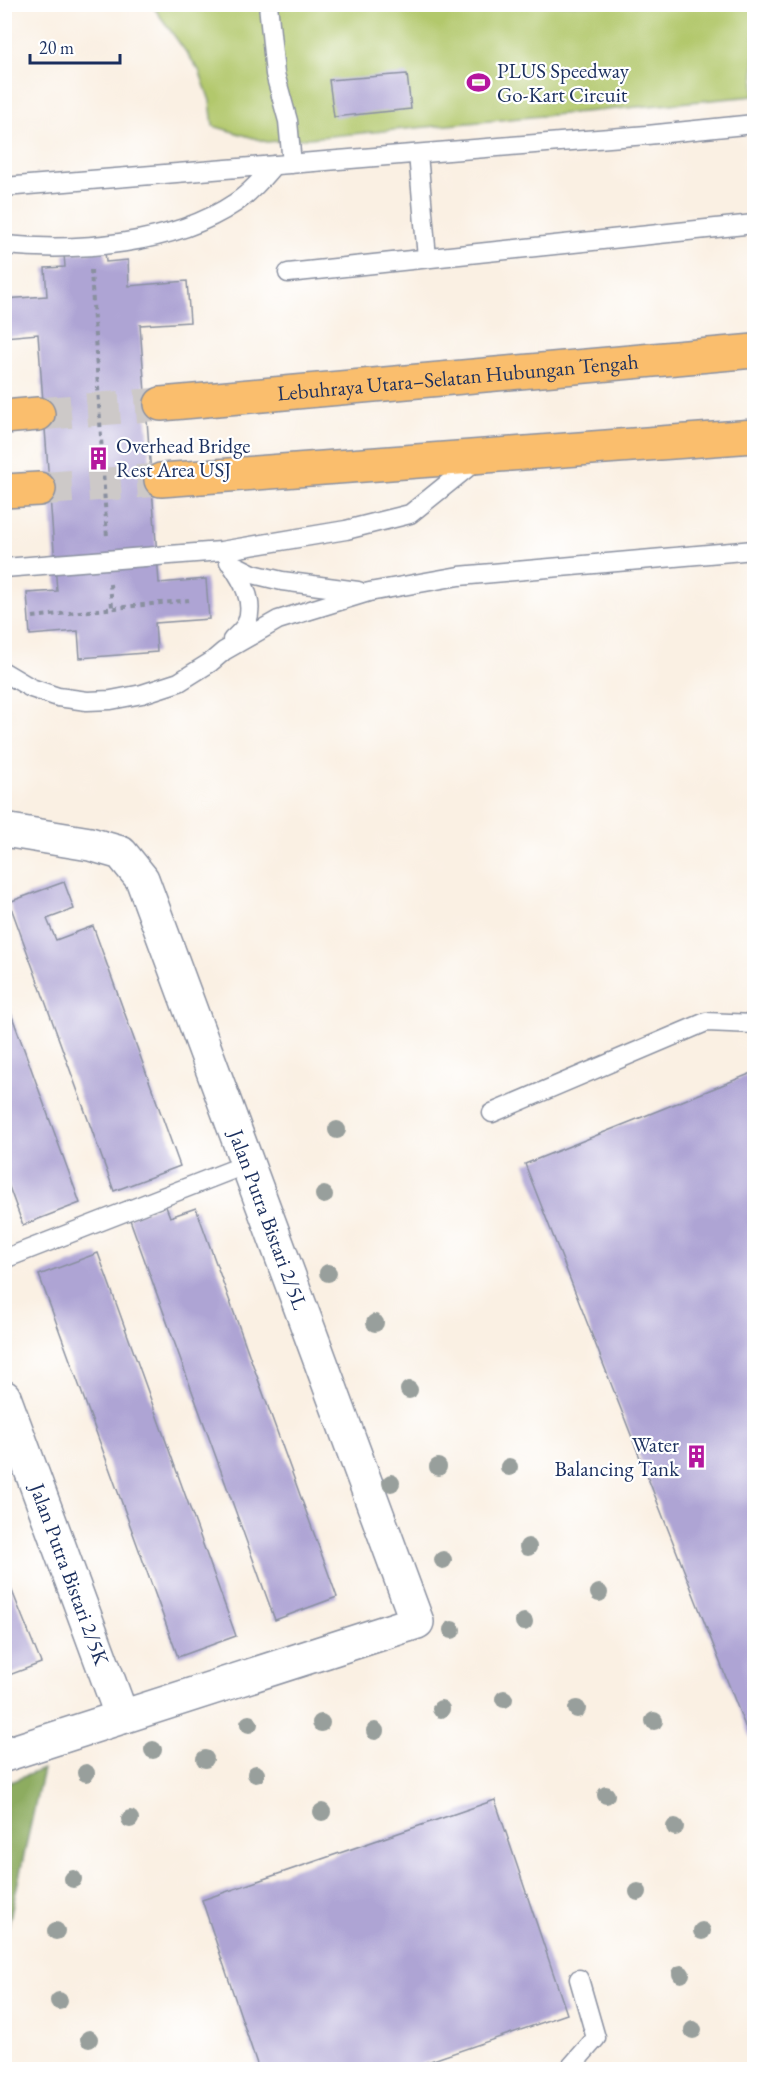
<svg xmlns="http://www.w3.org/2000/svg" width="759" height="2074" font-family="'EB Garamond',serif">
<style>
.green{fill:#b2c86c;stroke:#667c65;stroke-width:1.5}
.forest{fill:#8dac60;stroke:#546e5f;stroke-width:1.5}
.building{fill:#aea4d4}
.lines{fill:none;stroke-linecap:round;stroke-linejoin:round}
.motorway-tunnel{stroke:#cdc9c8;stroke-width:33;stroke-dasharray:33 16;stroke-linecap:butt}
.service-casing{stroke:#8a90a0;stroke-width:21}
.minor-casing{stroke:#8a90a0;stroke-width:36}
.motorway-casing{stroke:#8a90a0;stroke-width:36}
.path{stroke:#8a90a0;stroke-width:4;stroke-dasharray:4.5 4.5;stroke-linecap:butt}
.service{stroke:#fff;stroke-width:18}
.minor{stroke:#fff;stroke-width:33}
.motorway{stroke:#fabe6d;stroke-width:33}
.tree{fill:#989f9c}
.labels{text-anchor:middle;stroke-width:4.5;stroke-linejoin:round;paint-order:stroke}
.poi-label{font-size:21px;fill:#1b2f5e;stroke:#fff;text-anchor:start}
.street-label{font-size:21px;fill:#1b2f5e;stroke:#fff}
</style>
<rect width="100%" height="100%" fill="#fff"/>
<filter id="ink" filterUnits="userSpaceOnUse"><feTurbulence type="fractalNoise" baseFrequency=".0167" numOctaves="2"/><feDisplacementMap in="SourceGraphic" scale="12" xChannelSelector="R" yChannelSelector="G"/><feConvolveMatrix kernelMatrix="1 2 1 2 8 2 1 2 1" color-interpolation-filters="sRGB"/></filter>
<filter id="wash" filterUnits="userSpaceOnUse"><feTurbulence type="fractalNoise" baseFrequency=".008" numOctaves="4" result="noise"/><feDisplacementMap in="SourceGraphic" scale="24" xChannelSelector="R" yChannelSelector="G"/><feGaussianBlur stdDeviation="1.35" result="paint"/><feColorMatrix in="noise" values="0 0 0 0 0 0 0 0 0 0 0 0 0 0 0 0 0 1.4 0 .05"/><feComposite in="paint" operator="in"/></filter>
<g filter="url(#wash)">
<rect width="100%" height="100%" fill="#faf0e3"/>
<path class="green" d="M152,5H754V96L267,142L213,126L210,101L199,70Z"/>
<path class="forest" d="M43,1769L5,1941V1784Z"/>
<g id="blocks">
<path class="building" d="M407,74L411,109L334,117L329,80Z
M105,251L106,262L128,260L129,286L187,281L190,322L140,325L159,583L206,579L209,619L155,623L157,652L80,658L78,631L30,635L27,593L57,591L38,334L4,337V299L47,296L45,268L65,267L64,254Z
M64,882L74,909L47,919L56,940L93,926L180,1166L114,1191L9,902Z
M5,997L80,1203L23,1225L4,1173Z
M752,1073L754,1080V1749L525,1164Z
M165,1204L170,1217L196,1208L337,1597L275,1620L129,1217Z
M98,1253L236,1636L178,1657L39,1275Z
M4,1571L41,1663L4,1677Z
M495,1800L567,2014L404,2070H259L202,1900Z"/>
</g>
</g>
<g filter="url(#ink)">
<use href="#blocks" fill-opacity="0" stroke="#8a90a0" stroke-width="1.5"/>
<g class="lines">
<path class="motorway-tunnel" d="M38,414L161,404
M39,489L161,480"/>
<defs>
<path id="service" d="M268,4L275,74L288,121L292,164
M418,154L427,258
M4,187L647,135L754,124
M4,245C77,252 173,245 235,203C250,193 262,179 274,165
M288,273L754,224
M229,562L253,574L282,581L358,591
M231,564C242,580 255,601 247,622C245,628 237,635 232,640
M4,568L221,551L346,530L410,514L477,460
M4,672L31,688L58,697L87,701L111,700L142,694L179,682L211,662L224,651L278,620L369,592L459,576L754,550
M492,1113L706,1022L754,1024
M4,1259L247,1164
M568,2070L596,2038L579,1979"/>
<g id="minor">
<path id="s1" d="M4,830L90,844L121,853L142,879L417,1622L4,1755"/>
<path id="s2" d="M4,1397L122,1717"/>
</g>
<g id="motorway">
<path id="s3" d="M161,404L754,351"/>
<path d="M4,417L38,414"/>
<path d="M161,480L754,436"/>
<path d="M4,491L39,489"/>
</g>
</defs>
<use href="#service" class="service-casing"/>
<use href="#minor" class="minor-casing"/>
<use href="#motorway" class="motorway-casing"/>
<path class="path" d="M91,270L107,538
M110,584L112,607
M33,617L189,600"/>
<use href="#service" class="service"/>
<use href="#minor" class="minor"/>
<use href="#motorway" class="motorway"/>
</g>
<g class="tree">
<circle cx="337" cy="1130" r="9"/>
<circle cx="324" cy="1195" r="9"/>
<circle cx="328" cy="1273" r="9"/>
<circle cx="375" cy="1323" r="9"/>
<circle cx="409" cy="1390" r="9"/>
<circle cx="438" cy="1467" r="9"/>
<circle cx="509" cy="1467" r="9"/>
<circle cx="391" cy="1483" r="9"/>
<circle cx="528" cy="1547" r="9"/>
<circle cx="443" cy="1560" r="9"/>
<circle cx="599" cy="1593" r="9"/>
<circle cx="524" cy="1622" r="9"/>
<circle cx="452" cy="1630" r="9"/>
<circle cx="504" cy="1699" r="9"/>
<circle cx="441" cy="1709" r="9"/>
<circle cx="577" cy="1709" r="9"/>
<circle cx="654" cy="1721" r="9"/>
<circle cx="321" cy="1723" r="9"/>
<circle cx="249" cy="1724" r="9"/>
<circle cx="375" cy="1731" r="9"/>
<circle cx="153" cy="1750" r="9"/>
<circle cx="205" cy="1759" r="9"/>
<circle cx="86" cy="1773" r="9"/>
<circle cx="256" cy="1774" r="9"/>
<circle cx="606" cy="1795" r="9"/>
<circle cx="322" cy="1812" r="9"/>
<circle cx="130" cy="1819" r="9"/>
<circle cx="675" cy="1827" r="9"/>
<circle cx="73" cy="1879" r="9"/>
<circle cx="638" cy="1892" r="9"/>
<circle cx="56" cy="1931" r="9"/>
<circle cx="702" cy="1931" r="9"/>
<circle cx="681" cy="1974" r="9"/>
<circle cx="59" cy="2001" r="9"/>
<circle cx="693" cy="2030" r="9"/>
<circle cx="89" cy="2039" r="9"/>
</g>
</g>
<defs>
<symbol id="stadium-bare" viewBox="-9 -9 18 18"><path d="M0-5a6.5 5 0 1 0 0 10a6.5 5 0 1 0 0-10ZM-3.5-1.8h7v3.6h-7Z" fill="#b5179e" stroke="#fff" stroke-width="2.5" paint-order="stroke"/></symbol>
<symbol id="building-bare" viewBox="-9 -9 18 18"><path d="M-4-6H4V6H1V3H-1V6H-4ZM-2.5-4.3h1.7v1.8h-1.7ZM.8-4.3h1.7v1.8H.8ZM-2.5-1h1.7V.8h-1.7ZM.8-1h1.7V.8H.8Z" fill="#b5179e" stroke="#fff" stroke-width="2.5" paint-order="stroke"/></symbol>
</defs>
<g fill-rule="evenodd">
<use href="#stadium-bare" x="462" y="66" width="33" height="33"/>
<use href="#building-bare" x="82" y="442" width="33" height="33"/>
<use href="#building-bare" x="680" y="1440" width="33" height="33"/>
</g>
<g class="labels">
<g class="poi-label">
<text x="497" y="78">PLUS Speedway<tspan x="497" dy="24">Go-Kart Circuit</tspan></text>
<text x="116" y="453">Overhead Bridge<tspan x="116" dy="24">Rest Area USJ</tspan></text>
<text x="679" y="1452" text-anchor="end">Water<tspan x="679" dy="24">Balancing Tank</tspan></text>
</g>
<g class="street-label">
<text dy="7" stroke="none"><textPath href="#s3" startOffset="298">Lebuhraya Utara–Selatan Hubungan Tengah</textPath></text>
<text dy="7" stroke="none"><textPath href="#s1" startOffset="516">Jalan Putra Bistari 2/5L</textPath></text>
<text dy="7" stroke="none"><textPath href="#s2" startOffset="189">Jalan Putra Bistari 2/5K</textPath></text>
</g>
</g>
<rect width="759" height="2074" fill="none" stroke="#fff" stroke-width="24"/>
<path d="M30 54v9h90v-9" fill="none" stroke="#1b2f5e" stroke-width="3"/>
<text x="39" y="54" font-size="18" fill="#1b2f5e" stroke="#ffffff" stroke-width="4.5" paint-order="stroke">20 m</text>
</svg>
